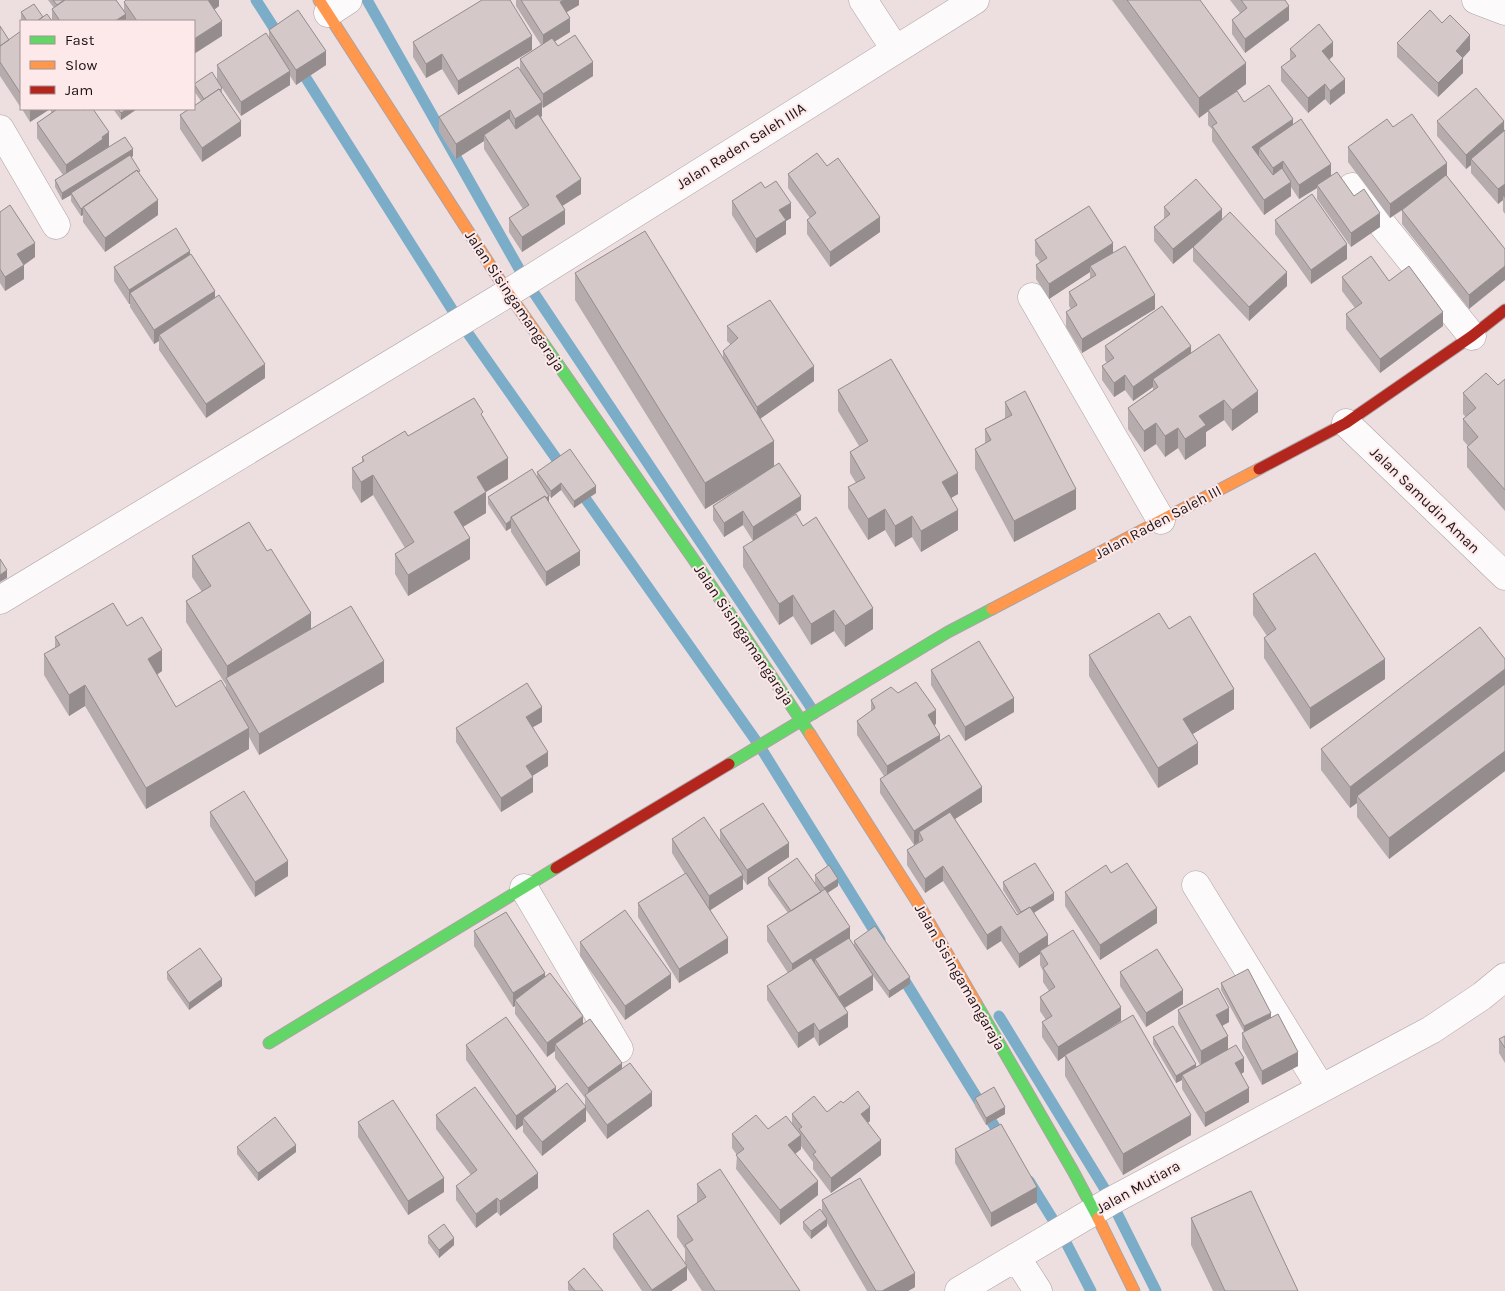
<svg xmlns="http://www.w3.org/2000/svg" width="1505" height="1291" font-family="Karla,sans-serif">
<style>
.lines{fill:none;stroke-linecap:round;stroke-linejoin:round}
.stream{stroke:#7cadc8;stroke-width:11}
.street-casing{stroke:#aea2a4;stroke-width:29}
.fast-casing{stroke:#aea2a4;stroke-width:13}
.slow-casing{stroke:#aea2a4;stroke-width:13}
.jam-casing{stroke:#aea2a4;stroke-width:13}
.street{stroke:#fcfafa;stroke-width:28}
.fast{stroke:#63d668;stroke-width:11}
.slow{stroke:#ff974d;stroke-width:11}
.jam{stroke:#b3261e;stroke-width:11}
.wall{fill:#b6acad}
.shaded-wall{fill:#948c8d}
.building{fill:#d4c8c9;stroke:#948c8d}
.labels{text-anchor:middle;stroke-width:4;stroke-linejoin:round;paint-order:stroke}
.street-label{font-size:15px;fill:#1c1414;stroke:#fde8ea}
</style>
<rect width="100%" height="100%" fill="#eddfe0"/>
<g class="lines">
<path class="stream" d="M256,0L281,39
M367,0L526,281L810,706L814,714
M299,67L460,322L565,471
M578,488L759,745L880,940
M900,973L1003,1140
M999,1016L1106,1191L1156,1291
M1029,1181L1060,1231L1091,1291"/>
<defs>
<path id="street" d="M863,0L895,49
M1476,0L1505,11
M328,13L348,0
M0,129L56,225
M1352,187L1472,336
M1032,297L1161,520
M1346,423L1505,576
M0,600L508,293L975,0
M1196,885L1321,1088
M524,888L619,1049
M1016,1257L1038,1291
M959,1291L1111,1201L1431,1030L1482,996L1505,977"/>
<path id="fast" d="M541,340L694,560L810,734
M729,764L948,632L992,609
M976,1003L1073,1171L1098,1218
M269,1043L556,868"/>
<path id="slow" d="M319,0L508,293L541,340
M992,609L1259,469
M810,734L916,900L976,1003
M1098,1218L1134,1291"/>
<path id="jam" d="M1259,469L1346,423L1472,336L1505,310
M556,868L729,764"/>
</defs>
<use href="#street" class="street-casing"/>
<use href="#fast" class="fast-casing"/>
<use href="#slow" class="slow-casing"/>
<use href="#jam" class="jam-casing"/>
<use href="#street" class="street"/>
<use href="#fast" class="fast"/>
<use href="#slow" class="slow"/>
<use href="#jam" class="jam"/>
</g>
<path class="wall" d="M48,0H116L124,11V2L219,0V6L214,10L222,36L194,21H127L126,19V21H52V9L54,8Z
M516,0H579V5L567,12L570,32L555,41L558,46L593,76L543,108L542,106V116L541,117L581,194L562,206L565,224L522,252L509,232V218L523,209L484,149V141L456,159L439,132V117L520,69V59L541,45L516,6Z
M1112,0H1200L1246,84L1229,97L1244,102L1293,125L1331,175L1354,196L1380,227L1351,247L1317,199V188L1299,199L1291,187V196L1264,215L1212,141V129L1208,125V111L1199,118Z
M1230,0H1285L1289,20L1245,53L1232,34V20L1240,13Z
M21,12L52,21H22L21,20Z
M0,26L9,40L21,31V108L0,76Z
M269,30L326,65L296,85L290,76V85L241,116L222,88V94L241,136L202,162L180,129V115L201,101L194,91V84L217,79V65L269,38Z
M413,42L532,50L458,95L442,69L426,78L413,57Z
M1397,43L1470,50L1463,58V73L1438,97L1397,57Z
M1290,49L1333,56L1329,60L1345,93L1330,105L1325,99L1308,113L1281,81V67L1290,60Z
M22,109H50L30,122Z
M51,109H83L109,146L133,156L131,157L158,215L105,252L83,222V215L81,216L71,201V195L62,200L55,187V180L63,175L37,138V123L51,113Z
M113,109H137L121,120Z
M1437,121L1505,130V214L1503,211V200L1498,204L1471,173V165L1466,169L1437,136Z
M1393,127L1447,176L1505,249L1469,309L1402,224V210L1404,209L1390,218L1348,162V147Z
M827,166L880,232L830,267L807,234V220L810,218L788,188V174Z
M765,188L791,218L786,221V234L756,253L732,215V201Z
M1164,207L1222,220L1287,286L1249,321L1193,261V247L1173,264L1154,241V227L1164,219Z
M0,212L35,257L24,265V279L5,291L0,283Z
M1275,220L1347,259L1311,284L1275,234Z
M1035,240L1113,253L1155,309L1082,353L1066,327V312L1071,309L1069,306V292L1090,279V272L1049,299L1036,279V265L1040,262L1035,255Z
M190,254L215,298L265,378L206,418L159,350V341L154,344L130,307V304H129L114,281V267Z
M575,273L723,359V351L731,345L727,341V326L814,381L760,419L774,466L801,510L772,529L803,526L873,629L845,647L834,631L811,645L793,616L779,625L743,567V547L753,541L743,525L724,537L713,520V506L740,488L705,509L575,300Z
M1342,277L1443,326L1380,373L1346,329V314L1355,308L1342,291Z
M1105,346L1191,353L1258,412L1232,431L1224,420L1206,432V446L1185,460L1178,448L1165,457L1156,444L1144,452L1128,429V408L1153,390V387L1133,401L1125,390L1114,397L1102,380V366L1107,363L1105,360Z
M1505,379V511L1467,467V447L1468,446L1463,440V419L1466,417L1463,414V393L1498,385Z
M838,390L958,494L951,498L958,530L921,552L912,537L895,547L885,530L868,540L848,508V487L856,483L850,473V452L859,446L838,411Z
M1005,402L1076,509L1014,542L975,469V449L985,443V429L1005,418Z
M483,416L508,479L486,492V513L463,527L470,559L408,596L395,574V554L405,548L373,495L361,503L352,488V468L362,462V457L408,436Z
M537,472L596,493L574,508L561,490L551,498L547,493L549,503L580,565L546,586L511,532V528L506,531L488,504V497L537,477Z
M192,556L311,630L384,682L259,755L249,737V749L146,809L85,706L69,716L44,675V654L55,648V637L127,626L162,671L157,675L176,707L226,690V685L186,622V601L202,592L192,577Z
M1253,594L1385,679L1310,729L1264,658V638L1267,636L1253,615Z
M1169,629L1234,709L1192,734L1198,764L1158,788L1089,676V655Z
M1505,659V771L1389,859L1357,817V803L1350,808L1321,770V749Z
M931,670L1014,712L965,741L931,685Z
M898,693L936,724L934,725L940,741L982,802L955,819L1017,915L1018,914L1003,890V882L1054,900L1034,913L1048,946L1121,1021L1097,1036L1191,1135L1123,1175L1065,1076V1056L1058,1061L1042,1037V1022L1046,1020L1040,1011V997L1049,991L1043,982V971L1040,965V954L1019,968L1001,941L987,950L943,881L925,893L907,865V850L919,843V842L914,845L880,793V779L884,776L857,735V721L871,711V700Z
M542,722L533,727L548,766L532,776L533,792L501,812L456,742V728Z
M210,812L288,876L255,897L210,826Z
M720,830L789,857L747,885L743,879V889L710,910L728,953L679,983L638,917V903L685,874L672,853V839L720,841Z
M1111,873L1157,923L1100,960L1065,906V892Z
M815,875L838,886L828,893L850,940L854,946V941L910,984L889,998L873,976V990L845,1008L848,1027L819,1046L814,1037L798,1048L767,1000V986L788,973L767,941V926L788,913L768,885V878L821,892L815,883Z
M474,931L545,977L583,1024L622,1068L652,1106L607,1139L586,1110V1121L542,1156L523,1132V1125L516,1130L466,1060V1045L585,1106V1098L555,1058V1051L547,1057L515,1014V1006L513,1007L474,946Z
M580,942L671,988L625,1020L580,956Z
M167,972L222,986L189,1010L167,979Z
M1120,972L1183,1004L1146,1027L1120,986Z
M1221,983L1271,1018L1298,1066L1262,1085L1242,1048V1033L1244,1032L1221,990Z
M1178,1010L1229,1022L1222,1026L1228,1049L1244,1072L1241,1074L1249,1102L1205,1127L1182,1089V1080L1176,1083L1153,1044V1037L1196,1067L1200,1065L1178,1024Z
M1505,1036V1063L1499,1053V1039Z
M975,1098L1005,1114L986,1125L975,1106Z
M827,1112L870,1121L868,1123L881,1155L831,1193L813,1169V1162L801,1146V1149L795,1154L818,1195L780,1225L736,1169L737,1155L732,1148V1134L768,1129L792,1124V1114Z
M436,1115L538,1188L500,1216L497,1212L476,1228L456,1200V1186L471,1175L436,1129Z
M358,1122L444,1192L408,1215L358,1137Z
M237,1147L296,1152L258,1181L237,1154Z
M955,1149L1037,1202L991,1227L955,1163Z
M697,1184L800,1291H702L687,1268V1280L671,1291H642L613,1248V1234L685,1263V1249L677,1237V1216L697,1203Z
M822,1200L915,1287L908,1291H867L827,1223V1226L811,1239L803,1229V1222L822,1212Z
M1191,1218L1298,1291H1213L1191,1245Z
M428,1236L454,1245L439,1258L428,1243Z
M568,1282L603,1291H569L568,1290Z"/>
<path class="shaded-wall" d="M208,0H219V6L208,14Z
M564,0H579V5L560,16V2Z
M1289,6V20L1245,53V39Z
M126,14V21H115Z
M570,18V32L543,49V35Z
M222,21V36L194,54V39Z
M1470,35V50L1456,65V51Z
M532,36V50L458,95V81Z
M1333,42V56L1322,66V51Z
M326,51V65L296,85V70Z
M442,54V69L426,78V64Z
M1463,58V73L1438,97V83Z
M593,62V76L543,108V94Z
M1246,63V84L1199,118V98Z
M290,71V85L241,116V102Z
M1345,79V93L1330,105V91Z
M1325,84V99L1308,113V98Z
M542,102V116L515,133V119Z
M30,109H50L30,122Z
M127,109H137L121,120V113Z
M510,110V124L484,135V141L456,159V144Z
M1293,119V133L1259,148V156L1252,147Z
M241,121V136L202,162V148Z
M1504,121V136L1471,159V165L1466,169V155Z
M109,132V146L66,179V165L102,137Z
M133,149V156L71,194V193V195L62,200V193Z
M1283,161V176L1273,183V168Z
M1447,163V178L1390,218V204Z
M1331,164V178L1317,185V188L1299,199V185Z
M581,179V194L556,210V196Z
M1291,182V196L1264,215V200Z
M1505,184V198L1503,196V200L1498,204V189Z
M158,200V215L105,252V238Z
M791,203V218L786,221V234L756,253V239L779,210Z
M83,208V215L81,216V209Z
M1222,209V223L1173,264V249Z
M565,210V224L522,252V237Z
M1380,213V227L1351,247V233Z
M880,217V232L830,267V252Z
M35,243V257L24,265V279L5,291V277L17,254Z
M1113,243V257L1090,266V272L1049,299V284Z
M1347,244V259L1311,284V270Z
M190,251V266L130,293V304H129V290Z
M1505,266V280L1469,309V295Z
M1287,272V286L1249,321V307Z
M215,291V306L159,335V341L154,344V330Z
M1155,295V309L1082,353V339Z
M1443,312V326L1380,373V359Z
M1191,346V360L1153,379V387L1133,401V387Z
M265,364V378L206,418V404Z
M814,366V381L757,421V407Z
M1125,375V390L1114,397V383Z
M1258,391V412L1232,431V410Z
M1224,400V420L1206,432V446L1185,460V439L1199,416Z
M1156,423V444L1144,452V431Z
M1178,428V448L1165,457V436Z
M774,441V467L705,509V483Z
M508,458V479L477,497V477Z
M958,473V494L942,503V482Z
M373,475V495L361,503V482Z
M561,483V490L551,498V491Z
M596,486V493L574,508V501Z
M1076,489V509L1014,542V521Z
M486,492V513L454,532V512Z
M549,496V503L512,520Z
M801,496V510L753,541V527Z
M885,509V530L868,540V519Z
M958,510V530L921,552V531Z
M743,511V525L724,537V523Z
M912,516V537L895,547V526Z
M511,520V528L506,531V524Z
M470,538V559L408,596V575Z
M580,551V565L546,586V572Z
M7,570V578L0,582V575Z
M793,595V616L779,625V604Z
M873,608V629L845,647V626Z
M834,610V631L811,645V624Z
M311,613V634L227,680V666Z
M162,650V671L148,680V659Z
M1385,659V679L1310,729V708Z
M384,661V682L259,755V734Z
M1505,669V689L1357,796V803L1350,808V787Z
M85,685V706L69,716V695Z
M1234,689V709L1183,740V719Z
M1014,698V712L965,741V727Z
M542,707V722L526,731V717Z
M936,710V724L928,729V715Z
M249,728V749L146,809V788Z
M940,735V749L887,781V766Z
M1198,743V764L1158,788V768Z
M1505,751V771L1389,859V838Z
M548,752V766L526,780V766Z
M533,777V792L501,812V798Z
M982,787V802L923,839L919,832V842L914,845V831Z
M789,843V857L747,885V870Z
M288,861V876L255,897V882Z
M943,866V881L925,893V879Z
M743,875V889L709,911V896Z
M838,879V886L824,895V888Z
M1054,893V900L1022,920V913Z
M1157,908V923L1100,960V945Z
M1001,926V941L987,950V935Z
M850,927V941L815,959V964L792,979V964Z
M1048,935V949L1040,951V954L1019,968V954Z
M728,938V953L679,983V969Z
M545,973V987L515,1000V1006L513,1007V993Z
M671,974V988L625,1020V1006Z
M873,975V990L839,1011V997Z
M910,977V984L889,998V991Z
M222,979V986L189,1010V1003Z
M1183,990V1004L1146,1027V1013Z
M1121,1007V1021L1066,1056L1065,1055V1056L1058,1061V1047Z
M1229,1008V1022L1216,1029V1015Z
M848,1013V1027L819,1046V1031Z
M1271,1013V1020L1244,1034V1026Z
M583,1016V1030L555,1044V1051L547,1057V1043Z
M814,1023V1037L798,1048V1033Z
M1228,1036V1050L1201,1065V1051Z
M1298,1052V1066L1262,1085V1071Z
M1244,1058V1072L1235,1078V1063Z
M622,1063V1077L588,1099V1088Z
M1196,1064V1072L1182,1075V1080L1176,1083V1076Z
M556,1087V1102L523,1118V1125L516,1130V1116Z
M1249,1088V1102L1205,1127V1113Z
M652,1092V1106L607,1139V1125Z
M586,1107V1121L542,1156V1142Z
M870,1107V1121L861,1128V1114Z
M1005,1107V1114L986,1125V1118Z
M1191,1115V1135L1123,1175V1154Z
M801,1135V1149L788,1160V1145Z
M881,1140V1155L831,1193V1178Z
M296,1145V1152L258,1181V1173Z
M538,1173V1188L500,1216V1201Z
M444,1178V1192L408,1215V1201Z
M818,1181V1195L780,1225V1210Z
M1037,1187V1202L991,1227V1213Z
M497,1198V1212L476,1228V1214Z
M827,1219V1226L811,1239V1231Z
M454,1238V1245L439,1258V1250Z
M687,1266V1280L671,1291H652V1290Z
M915,1273V1287L908,1291H882Z"/>
<path class="building" d="M53,0H64L57,5Z
M65,0H116L126,14L115,21H60L52,9Z
M126,0H208L222,21L194,39V21H137L124,2Z
M482,0H510L532,36L458,81L442,54L426,64L413,42Z
M521,0H564L560,2L570,18L543,35Z
M1127,0H1200L1246,63L1199,98Z
M1241,0H1285L1289,6L1245,39L1232,20L1247,8Z
M34,4L43,17L37,21H27L21,12Z
M298,10L326,51L296,70L269,30Z
M1430,10L1442,23L1450,15L1470,35L1456,51L1463,58L1438,83L1397,43Z
M47,14L52,21H37Z
M1319,24L1333,42L1322,51L1345,79L1330,91L1325,84L1308,98L1281,67L1296,56L1290,49Z
M0,26L9,40L0,46Z
M21,31V94L0,62V46Z
M266,33L290,71L241,102L217,65Z
M575,35L593,62L543,94L520,59L552,38L558,46Z
M518,67L542,102L515,119L510,110L456,144L439,117Z
M212,72L222,88L220,90L219,89L204,99L194,84Z
M1269,85L1293,119L1252,147L1273,175L1282,168L1291,182L1264,200L1212,126L1217,123L1208,110L1237,91L1244,102Z
M1476,88L1504,121L1466,155L1437,121Z
M219,89L241,121L202,148L180,115L189,109H194V106Z
M55,109H83L84,110L87,109H93L109,132L102,137L103,139L66,165L37,123L56,110Z
M118,109H127L121,113Z
M538,114L581,179L556,196L565,210L522,237L509,218L529,205L484,135L509,118L516,129Z
M1412,114L1447,163L1390,204L1348,147L1387,119L1393,127Z
M1301,119L1331,164L1299,185L1283,161L1273,168L1259,148Z
M1505,130V184L1498,189L1471,159Z
M125,137L133,149L62,193L55,180Z
M817,153L827,166L838,158L880,217L830,252L807,220L816,213L788,174Z
M130,155L140,171L138,172L137,170L81,209L71,193Z
M137,170L158,200L105,238L83,207Z
M1337,172L1354,196L1364,189L1380,213L1351,233L1317,185Z
M1446,175L1505,249V266L1469,295L1402,210Z
M1196,179L1222,209L1173,249L1154,227L1170,214L1164,207Z
M776,181L791,203L779,210L786,220L756,239L732,201L761,182L765,188Z
M1312,194L1347,244L1311,270L1275,220Z
M10,205L35,243L17,254L24,265L5,277L0,269V212Z
M1089,206L1113,243L1049,284L1036,265L1047,258L1035,240Z
M1230,212L1287,272L1249,307L1193,247Z
M176,228L190,251L129,290L114,267Z
M645,231L774,441L705,483L575,273Z
M1125,246L1155,295L1082,339L1066,312L1077,305L1069,292L1096,275L1090,266Z
M191,254L215,291L154,330L130,293Z
M1371,256L1389,281L1409,266L1443,312L1380,359L1346,314L1362,303L1342,277Z
M219,295L265,364L206,404L159,335Z
M770,300L814,366L757,407L723,351L738,338L727,326Z
M1162,306L1191,346L1133,387L1125,375L1114,383L1102,366L1114,358L1105,346Z
M1219,334L1258,391L1232,410L1224,400L1199,416L1206,425L1185,439L1178,428L1165,436L1156,423L1144,431L1128,408L1158,387L1153,379Z
M891,359L958,473L942,482L958,510L921,531L912,516L895,526L885,509L868,519L848,487L865,478L850,452L868,441L838,390Z
M1486,373L1498,385L1505,379V490L1467,447L1478,437L1463,419L1476,408L1463,393Z
M1025,391L1076,489L1014,521L975,449L991,440L985,429L1012,415L1005,402Z
M474,398L483,412L481,414L508,458L477,477L486,492L454,512L470,538L408,575L395,554L414,542L373,475L361,482L352,468L364,461L362,457L405,431L408,436Z
M570,449L596,486L574,501L561,483L551,491L537,472Z
M779,463L801,496L753,527L743,511L724,523L713,506Z
M532,469L549,496L546,498L545,496L511,517V520L506,524L488,497Z
M545,496L580,551L546,572L511,517Z
M796,514L803,526L816,517L873,608L845,626L834,610L811,624L793,595L779,604L743,547Z
M249,522L267,551L271,549L311,613L227,666L186,601L211,586L192,556Z
M1315,553L1385,659L1310,708L1264,638L1276,629L1253,594Z
M0,559L7,570L0,575Z
M113,603L127,626L142,617L162,650L148,659L176,707L221,680L249,728L146,788L85,685L69,695L44,654L60,645L55,637Z
M351,606L384,661L259,734L226,678Z
M1159,613L1169,629L1190,616L1234,689L1183,719L1198,743L1158,768L1089,655Z
M1480,627L1505,659V669L1350,787L1321,749Z
M979,641L1014,698L965,727L931,670Z
M916,682L936,710L928,715L940,735L887,766L857,721L875,708L871,700L891,687L898,693Z
M527,683L542,707L526,717L548,752L526,766L533,777L501,798L456,728Z
M1505,684V751L1389,838L1357,796Z
M949,735L982,787L914,831L880,779Z
M244,791L288,861L255,882L210,812Z
M763,803L789,843L747,870L720,830Z
M950,812L1017,915L1030,907L1048,935L1019,954L1001,926L987,935L943,866L925,879L907,850L923,840L919,832Z
M704,817L743,875L709,896L672,839Z
M797,858L821,892L791,911L768,878Z
M1035,863L1054,893L1030,908V907L1021,912L1003,882Z
M1127,863L1157,908L1100,945L1065,892L1106,865L1111,873Z
M829,865L838,879L824,888L815,875Z
M686,873L728,938L679,969L638,903Z
M825,889L850,927L792,964L767,926Z
M625,910L671,974L625,1006L580,942Z
M506,912L545,973L513,993L474,931Z
M875,926L910,977L889,991L854,941Z
M1073,930L1121,1007L1058,1047L1042,1022L1052,1016L1040,997L1055,987L1043,968L1048,964L1040,951Z
M849,938L873,975L839,997L815,959Z
M200,948L222,979L189,1003L167,972Z
M1157,949L1183,990L1146,1013L1120,972Z
M811,958L848,1013L819,1031L814,1023L798,1033L767,986Z
M1248,969L1271,1013L1244,1026L1221,983Z
M550,973L583,1016L547,1043L515,1000Z
M1218,988L1229,1008L1216,1015L1228,1036L1201,1051L1178,1010Z
M1278,1014L1298,1052L1262,1071L1242,1033Z
M1133,1015L1191,1115L1123,1154L1065,1055Z
M506,1017L556,1087L516,1116L466,1045Z
M590,1019L622,1063L588,1088L555,1044Z
M1173,1026L1196,1064L1176,1076L1153,1037Z
M1505,1036V1048L1499,1039Z
M1236,1045L1244,1058L1235,1063L1249,1088L1205,1113L1182,1075Z
M630,1063L652,1092L607,1125L585,1095Z
M567,1083L586,1107L542,1142L523,1118Z
M475,1087L538,1173L500,1201L497,1198L476,1214L456,1186L477,1170L436,1115Z
M994,1087L1005,1107L986,1118L975,1098Z
M858,1091L870,1107L861,1114L881,1140L831,1178L813,1154L816,1152L799,1129L802,1127L792,1114L814,1096L827,1112L841,1101L843,1103Z
M393,1100L444,1178L408,1201L358,1122Z
M756,1115L768,1129L786,1116L801,1135L788,1145L818,1181L780,1210L736,1155L744,1149L732,1134Z
M275,1117L296,1145L258,1173L237,1147Z
M1001,1124L1037,1187L991,1213L955,1149Z
M720,1169L800,1291H715L685,1245L693,1240L677,1216L706,1197L697,1184Z
M860,1178L915,1273L882,1291H876L822,1200Z
M1251,1191L1298,1291H1225L1191,1218Z
M820,1209L827,1219L811,1231L803,1222Z
M648,1210L687,1266L652,1290L613,1234Z
M444,1224L454,1238L439,1250L428,1236Z
M584,1268L603,1291H575L568,1282Z"/>
<g class="labels">
<g class="street-label">
<text transform="translate(741 146) rotate(-32)" y="5">Jalan Raden Saleh IIIA</text>
<text transform="translate(515 301) rotate(56)" y="5">Jalan Sisingamangaraja</text>
<text transform="translate(1425 500) rotate(44)" y="5">Jalan Samudin Aman</text>
<text transform="translate(1158 522) rotate(-28)" y="5">Jalan Raden Saleh III</text>
<text transform="translate(744 635) rotate(56)" y="5">Jalan Sisingamangaraja</text>
<text transform="translate(960 977) rotate(60)" y="5">Jalan Sisingamangaraja</text>
<text transform="translate(1138 1187) rotate(-29)" y="5">Jalan Mutiara</text>
</g>
</g>
<rect x="20" y="20" width="175" height="90" fill="#fde8ea" stroke="#a39394"/>
<rect x="30" y="36" width="25" height="8" fill="#63d668" stroke="#a39394"/>
<text x="65" y="45" font-size="15" fill="#1c1414">Fast</text>
<rect x="30" y="61" width="25" height="8" fill="#ff974d" stroke="#a39394"/>
<text x="65" y="70" font-size="15" fill="#1c1414">Slow</text>
<rect x="30" y="86" width="25" height="8" fill="#b3261e" stroke="#a39394"/>
<text x="65" y="95" font-size="15" fill="#1c1414">Jam</text>
</svg>
